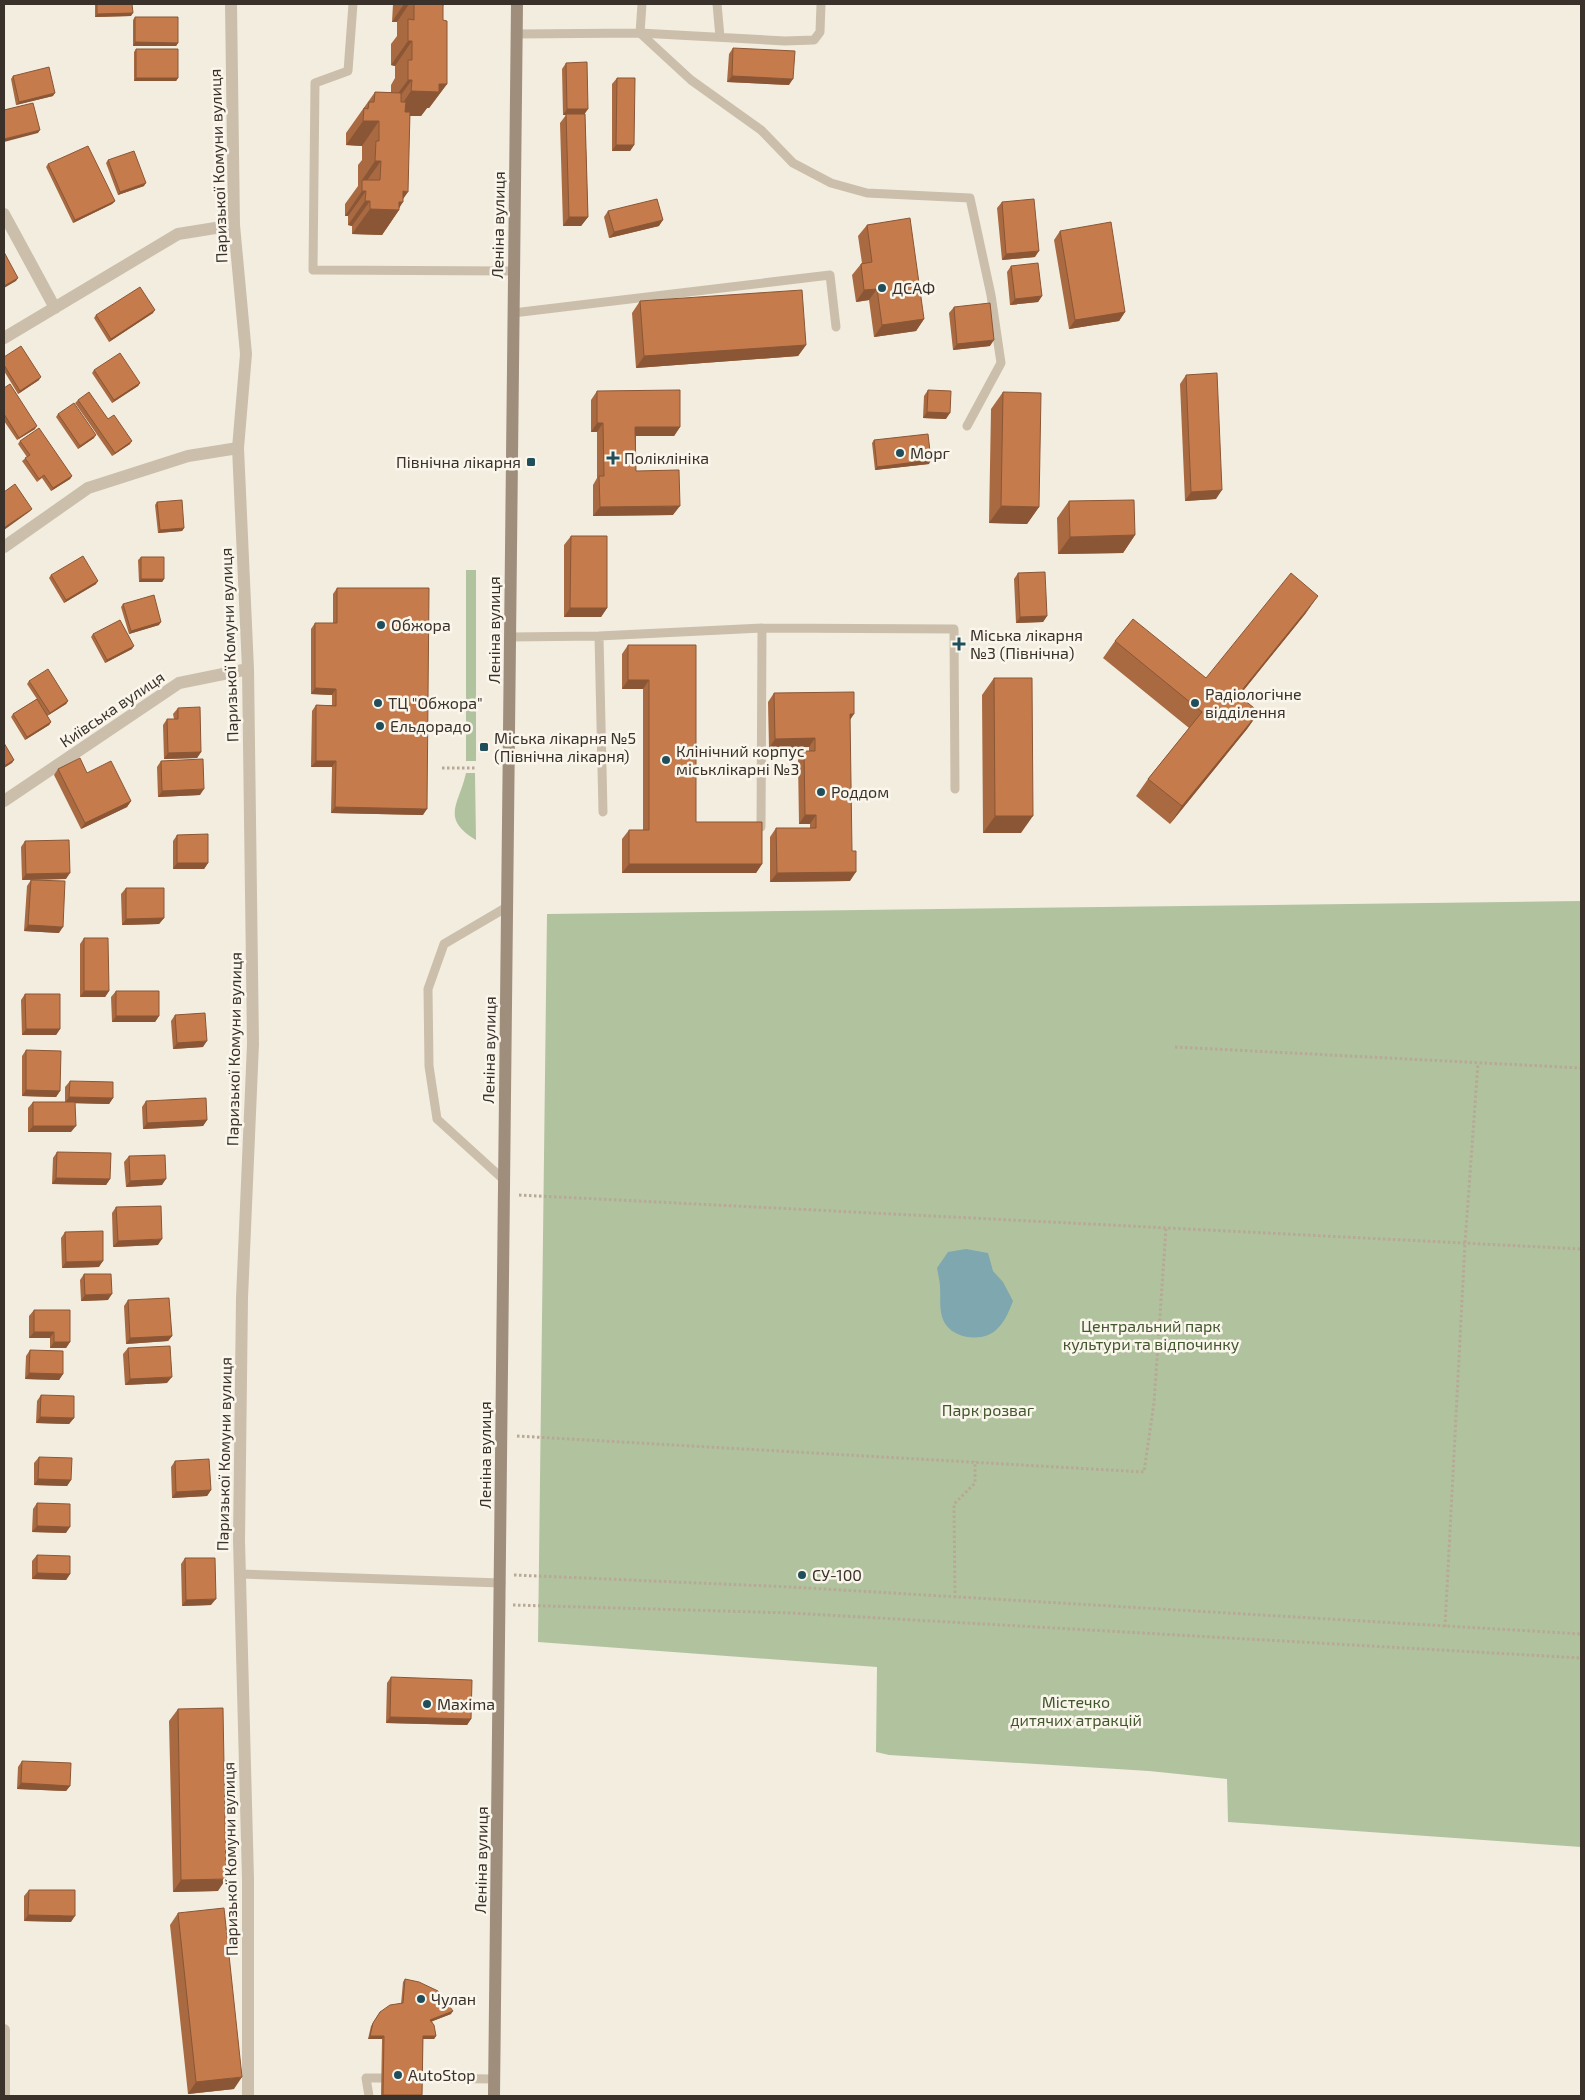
<svg xmlns="http://www.w3.org/2000/svg" width="1585" height="2100" font-family="'Exo 2',sans-serif">
<style>
.green{fill:#b1c29f}
.water{fill:#7fa7b0}
.lines{fill:none;stroke-linecap:round;stroke-linejoin:round}
.path{stroke:#b7a995;stroke-width:3;stroke-dasharray:2.5 2.5;stroke-linecap:butt}
.service{stroke:#cbbfab;stroke-width:9}
.minor{stroke:#cbbfab;stroke-width:12}
.secondary{stroke:#9f8e7c;stroke-width:12}
.wall{fill:#a96a41}
.shaded-wall{fill:#8a5635}
.building{fill:#c57b4c;stroke:#8a5635}
.poi-dot{fill:#204e5b;stroke:#faf6ec;stroke-width:2}
.labels{text-anchor:middle;stroke-width:5;stroke-linejoin:round;paint-order:stroke}
.street-label{font-size:16px;fill:#39312a;stroke:#faf6ec}
.poi-label{font-size:16px;fill:#39312a;stroke:#faf6ec;text-anchor:start}
.park-label{font-size:16px;fill:#42572e;stroke:#faf6ec}
</style>
<rect width="100%" height="100%" fill="#f3ede0"/>
<path class="green" d="M466,570H476V761H466Z
M466,773H475L476,840C440,818 459,805 466,773Z
M1581,901V1847L1228,1822L1227,1779L1149,1771L889,1755L876,1752L877,1667L538,1642L547,914Z"/>
<path class="water" d="M966,1249L988,1253L993,1271L1003,1282L1013,1301C1009,1311 1006,1320 998,1328C986,1342 957,1340 946,1325C938,1313 941,1300 940,1287C940,1281 938,1274 937,1268L948,1252Z"/>
<g class="lines">
<path class="path" d="M442,768H477
M1175,1047L1581,1068
M519,1195L1581,1249
M517,1436L1144,1472L1154,1403L1166,1228
M514,1575L791,1587L1581,1634
M955,1598L954,1504L975,1483V1461
M513,1605L791,1613L1581,1658
M1445,1627L1465,1243L1478,1063"/>
<path class="service" d="M353,4L348,71L315,83L313,270L514,271
M642,4L640,33L691,80L761,130L793,163L831,183L867,193L970,198L991,295L1001,363L967,426
M717,4L720,37
M517,34L640,33L785,41L814,40L820,32L821,4
M513,313L830,275L836,327
M762,628L954,629L955,789
M599,636L762,628L761,827
M511,637L599,636L603,812
M504,1180L437,1119L429,1066L428,989L444,944L507,907
M239,1574L501,1583
M412,2078L494,2079
M369,2096L366,2078H391"/>
<path class="minor" d="M231,4L234,225L246,354L238,448L248,669L253,1044L242,1298L239,1540L248,1879V2096
M4,214L55,308
M4,338L178,234L234,225
M4,547L88,488L188,456L238,448
M4,801L179,683L248,669
M4,2030V2096"/>
<path class="secondary" d="M494,2096L517,4"/>
</g>
<path class="wall" d="M95,4H132L131,16L95,17Z
M393,4H445L443,6V20L447,84L429,108H427L421,116H410L403,199L399,208V210L382,235L352,234V226L348,225V216H345V204L358,186V165L362,160V146L346,145V133L375,92H391V85L395,78V66L391,65V44L397,36V22H392Z
M135,17L178,43L176,46H133V20Z
M733,48L789,85L727,82L729,54Z
M136,49L178,78L176,81H134V52Z
M566,63L585,114L588,217L581,226H563L560,123L566,115H563L562,69Z
M13,76L53,96L16,105L11,79Z
M617,78L634,145L630,151H612V84Z
M108,160L144,186L118,195L106,163Z
M48,164L115,201L112,204L73,223L46,167Z
M1002,202L1035,257L1002,260L997,208Z
M608,211L659,226L609,238L604,217Z
M867,225L924,319L916,331L874,337L869,300L856,302L852,275L861,264L862,263L858,236Z
M1060,231L1125,312L1119,321L1069,329L1054,240Z
M1011,266L1042,296L1038,302L1010,305L1007,272Z
M640,301L806,345L798,356L636,368L632,313Z
M954,307L990,346L953,350L949,313Z
M153,313L109,342L94,318L96,315Z
M4,357L39,380L18,394L4,371Z
M94,370L140,383L138,386L112,403L92,373Z
M1186,375L1216,499L1185,501L1180,384Z
M4,388L35,429L17,440L4,421Z
M928,390L946,419L923,418L924,396Z
M597,391L680,427L674,436H636V471L673,515L593,516V485L597,478V432H591V400Z
M1003,392L1039,507L1027,524L989,523L991,409Z
M78,400L130,444L112,456L75,403Z
M58,414L94,438L78,449L56,417Z
M874,440L929,464L875,470L872,443Z
M20,441L72,476L70,479L51,491L42,478L37,482L22,461L27,457L18,444Z
M1069,501L1135,535L1123,553L1058,554L1057,518Z
M157,502L184,528L182,531L158,533L155,505Z
M571,536L607,608L601,617H564V545Z
M141,557L164,579L162,582H139L138,560Z
M1018,573L1047,616L1043,622L1016,623L1014,579Z
M51,575L96,584L64,603L49,578Z
M337,588L423,815L331,813L332,767H311L312,711L316,705H332V695L311,694V629L315,623H333V594Z
M123,604L159,625L129,634L121,607Z
M1306,613L1239,696L1259,712L1247,729L1170,824L1136,796L1148,779L1189,728L1103,658L1115,641L1206,678Z
M93,634L132,649L105,663L91,637Z
M628,645H696V822L762,864L756,873H622V839L629,830H643V689H622V654Z
M994,678L1021,833H983L982,695Z
M29,681L68,701L66,704L47,716L51,722L49,725L25,740L11,717L13,714L37,699L27,684Z
M774,693L850,720V881L770,882V837L776,828H810V824H799L798,760L804,751H809V747L769,748L768,702Z
M178,708L201,752L197,758L164,759L163,725L167,719H174L173,714Z
M161,761L200,795L158,797L157,767Z
M58,769L87,773L131,801L127,807L81,829L54,775Z
M177,835L208,863L204,869H173V841Z
M25,841L66,879L22,880L21,847Z
M31,880L59,933L24,931L27,886Z
M126,888L164,918L159,924L122,925L121,894Z
M84,938L109,991L105,997H80V944Z
M116,991L159,1016L155,1022H112L111,997Z
M25,994L60,1029L56,1035H22L21,1000Z
M175,1015L203,1047L173,1049L171,1021Z
M26,1050L60,1091L56,1097L22,1096V1056Z
M70,1081L113,1098L109,1104L75,1103L71,1132H28V1108L33,1102H65V1087Z
M146,1101L207,1120L203,1126L143,1129L142,1107Z
M57,1152L110,1179L106,1185L52,1184L53,1158Z
M129,1156L162,1185L126,1187L124,1162Z
M116,1207L158,1245L113,1247L112,1213Z
M65,1232L99,1267L62,1268L61,1238Z
M84,1274L108,1300L81,1301L80,1280Z
M128,1300L172,1336L168,1341L126,1344L124,1306Z
M34,1310L70,1342L66,1348H50V1338H29V1316Z
M128,1348L167,1383L125,1385L123,1354Z
M30,1350L63,1374L59,1380L25,1379L26,1356Z
M41,1395L74,1418L69,1424L36,1423L37,1401Z
M39,1457L71,1480L67,1486L34,1485V1463Z
M175,1461L211,1490L207,1496L172,1498L171,1467Z
M37,1503L66,1533L32,1532L33,1509Z
M37,1555L70,1574L66,1580L32,1579V1561Z
M185,1558L211,1605L182,1606L181,1564Z
M391,1677L471,1719L467,1725L386,1723L387,1683Z
M178,1709L218,1891L173,1892L169,1721Z
M22,1761L70,1786L66,1791L17,1789L18,1767Z
M29,1890L71,1922L24,1921V1896Z
M178,1913L234,2089L188,2094L170,1925Z
M405,1979L451,2014L432,2021L436,2036L434,2039H423L422,2096H381L382,2039H368L371,2026L380,2012L401,2004L403,1982Z"/>
<path class="shaded-wall" d="M404,4H409L397,22H392Z
M133,13L131,16L95,17L97,14Z
M408,41H412L395,66L391,65Z
M135,42L178,43L176,46H133Z
M732,76L793,79L789,85L727,82Z
M136,78H178L176,81H134Z
M408,80H412L394,104H390Z
M439,84H447L429,108H427L421,116H394L411,91Z
M55,93L53,96L16,105L19,102Z
M567,109H588L584,115H563Z
M363,121H379L362,146L346,145Z
M40,130L38,133L4,142V139Z
M616,145H634L630,151H612Z
M375,161H381L363,186L362,180L358,186Z
M146,183L144,186L118,195L120,192Z
M362,191H366L348,216H345Z
M403,191L408,192L401,202H403L398,210H399L382,235L352,234L370,209Z
M115,201L112,204L73,223L75,220Z
M365,201H370L352,226L348,225Z
M569,217H588L581,226H563Z
M663,220L659,226L609,238L614,232Z
M1039,251L1035,257L1002,260L1006,254Z
M18,278L16,281L4,288V286Z
M877,289L869,300L856,302L864,290Z
M1042,296L1038,302L1010,305L1015,299Z
M155,310L153,313L109,342L111,339Z
M1125,312L1119,321L1069,329L1075,320Z
M924,319L916,331L874,337L882,325Z
M994,340L990,346L953,350L957,344Z
M806,345L798,356L636,368L644,356Z
M41,377L39,380L18,394L20,391Z
M140,383L138,386L112,403L114,400Z
M927,412L950,413L946,419L923,418Z
M597,423H603L597,432H591Z
M37,426L35,429L17,440L19,438Z
M635,427H680L674,436H629Z
M96,435L94,438L78,449L80,446Z
M132,441L130,444L112,456L115,453Z
M931,460L929,464L875,470L877,467Z
M72,476L70,479L51,491L53,488Z
M1222,490L1216,499L1185,501L1191,492Z
M680,506L673,515L593,516L600,507Z
M1001,506L1039,507L1027,524L989,523Z
M32,509L29,512L4,530L5,527Z
M184,528L182,531L158,533L160,530Z
M1135,535L1123,553L1058,554L1070,537Z
M141,579H164L162,582H139Z
M98,581L96,584L64,603L66,600Z
M1318,596L1306,613L1226,712L1238,695Z
M570,608H607L601,617H564Z
M1047,616L1043,622L1016,623L1020,617Z
M161,622L159,625L129,634L131,631Z
M134,646L132,649L105,663L107,660Z
M628,680H649L643,689H622Z
M315,688L336,689L332,695L311,694Z
M68,701L66,704L47,716L50,713Z
M1259,712L1247,729L1170,824L1182,806Z
M850,714H854L848,723Z
M51,722L49,725L25,740L27,737Z
M815,738L809,747L769,748L775,739Z
M201,752L197,758L164,759L168,753Z
M14,760L12,763L4,768V766Z
M316,761H336L332,767H311Z
M204,789L200,795L158,797L162,791Z
M131,801L127,807L81,829L85,823Z
M335,807L427,809L423,815L331,813Z
M805,815H816L810,824H799Z
M995,816H1033L1021,833H983Z
M177,863H208L204,869H173Z
M629,864H762L756,873H622Z
M856,872L850,881L770,882L777,873Z
M70,873L66,879L22,880L26,874Z
M164,918L159,924L122,925L126,919Z
M28,925L63,927L59,933L24,931Z
M84,991H109L105,997H80Z
M116,1016H159L155,1022H112Z
M26,1029H60L56,1035H22Z
M207,1041L203,1047L173,1049L177,1043Z
M26,1090L60,1091L56,1097L22,1096Z
M69,1097L113,1098L109,1104L65,1103Z
M207,1120L203,1126L143,1129L147,1123Z
M33,1126H76L71,1132H28Z
M56,1178L110,1179L106,1185L52,1184Z
M166,1179L162,1185L126,1187L130,1181Z
M162,1239L158,1245L113,1247L118,1241Z
M103,1261L99,1267L62,1268L66,1262Z
M112,1294L108,1300L81,1301L85,1295Z
M34,1332H54L50,1338H29Z
M172,1336L168,1341L126,1344L130,1338Z
M54,1342H70L66,1348H50Z
M29,1373L63,1374L59,1380L25,1379Z
M172,1377L167,1383L125,1385L130,1379Z
M40,1417L74,1418L69,1424L36,1423Z
M38,1479L71,1480L67,1486L34,1485Z
M211,1490L207,1496L172,1498L176,1492Z
M37,1526L70,1527L66,1533L32,1532Z
M37,1573L70,1574L66,1580L32,1579Z
M216,1599L211,1605L182,1606L186,1600Z
M390,1717L471,1719L467,1725L386,1723Z
M21,1783L70,1786L66,1791L17,1789Z
M226,1879L218,1891L173,1892L181,1880Z
M28,1915L75,1916L71,1922L24,1921Z
M453,2011L451,2014L428,2023L430,2020Z
M370,2036H384L382,2039H368Z
M423,2036H436L434,2039H421Z
M242,2077L234,2089L188,2094L196,2082Z
M383,2095H422V2096H383Z"/>
<path class="building" d="M97,4H132L133,13L97,14Z
M414,4H443V20L447,21V84H439V92L411,91L412,80H408V60H412V41H408V19L414,20Z
M135,17H178V43L135,42Z
M733,48L795,51L793,79L732,76Z
M136,49H178V78H136Z
M587,62L588,109H567L566,63Z
M49,67L55,93L19,102L13,76Z
M617,78H635L634,145H616Z
M375,92L401,93V102H406L405,112H410L408,192L403,191V202H399V210L370,209V201H365L366,191H362V180H380L381,161H375L376,141H379V121H363L364,108L368,109L369,102H374Z
M33,103L40,130L4,139V110Z
M566,114H585L588,217H569Z
M88,146L115,201L75,220L48,164Z
M134,151L146,183L120,192L108,160Z
M657,199L663,220L614,232L608,211Z
M1034,199L1039,251L1006,254L1002,202Z
M910,218L924,319L882,325L877,289L864,290L861,264L872,262L867,225Z
M1111,222L1125,312L1075,320L1060,231Z
M4,252L18,278L4,286Z
M1038,263L1042,296L1015,299L1011,266Z
M140,287L155,310L111,339L96,315Z
M802,290L806,345L644,356L640,301Z
M990,303L994,340L957,344L954,307Z
M21,346L41,377L20,391L4,365V357Z
M120,353L140,383L114,400L94,370Z
M1217,373L1222,490L1191,492L1186,375Z
M10,384L37,426L19,438L4,414V388Z
M680,390V427H635L636,471L679,470L680,506L600,507L599,476H604L603,423H597V391Z
M928,390L951,391L950,413L927,412Z
M89,392L108,419L114,415L132,441L115,453L78,400Z
M1003,392L1041,393L1039,507L1001,506Z
M74,403L96,435L80,446L58,414Z
M39,428L72,476L53,488L44,475L39,479L25,458L30,455L20,441Z
M928,434L931,460L877,467L874,440Z
M15,484L32,509L5,527L4,526V492Z
M182,500L184,528L160,530L157,502Z
M1134,500L1135,535L1070,537L1069,501Z
M571,536H607V608H570Z
M83,556L98,581L66,600L51,575Z
M141,557H164V579H141Z
M1045,572L1047,616L1020,617L1018,573Z
M1291,573L1318,596L1238,695L1259,712L1182,806L1148,779L1202,712L1115,641L1133,619L1206,678Z
M337,588H429L427,809L335,807L336,761H316V705L336,706V689L315,688V623H337Z
M154,595L161,622L131,631L123,604Z
M120,620L134,646L107,660L93,634Z
M628,645H696V822H762V864H629V830H649V680H628Z
M48,669L68,701L50,713L29,681Z
M994,678H1032L1033,816H995Z
M854,692V714H850L852,851H856V872L777,873L776,828H816V815H805L804,751H815V738L775,739L774,693Z
M37,699L51,722L27,737L13,714Z
M200,707L201,752L168,753L167,719H178V708Z
M4,743L14,760L4,766Z
M80,758L87,773L111,761L131,801L85,823L58,769Z
M203,759L204,789L162,791L161,761Z
M208,834V863H177V835Z
M69,840L70,873L26,874L25,841Z
M31,880L65,881L63,927L28,925Z
M126,888H164V918L126,919Z
M84,938H108L109,991H84Z
M116,991H159V1016H116Z
M25,994H60V1029H26Z
M205,1013L207,1041L177,1043L175,1015Z
M26,1050L61,1051L60,1091L26,1090Z
M70,1081L113,1082V1098L69,1097Z
M206,1098L207,1120L147,1123L146,1101Z
M33,1102H75L76,1126H33Z
M57,1152L111,1153L110,1179L56,1178Z
M165,1155L166,1179L130,1181L129,1156Z
M161,1206L162,1239L118,1241L116,1207Z
M103,1231V1261L66,1262L65,1232Z
M84,1274H111L112,1294L85,1295Z
M169,1298L172,1336L130,1338L128,1300Z
M34,1310H70V1342H54V1332H34Z
M170,1346L172,1377L130,1379L128,1348Z
M30,1350L63,1351V1374L29,1373Z
M41,1395L74,1396V1418L40,1417Z
M39,1457L72,1458L71,1480L38,1479Z
M209,1459L211,1490L176,1492L175,1461Z
M37,1503L70,1504V1527L37,1526Z
M37,1555L70,1556V1574L37,1573Z
M185,1558H215L216,1599L186,1600Z
M391,1677L472,1680L471,1719L390,1717Z
M223,1708L226,1879L181,1880L178,1709Z
M22,1761L71,1763L70,1786L21,1783Z
M29,1890H75V1916L28,1915Z
M224,1908L242,2077L196,2082L178,1913Z
M405,1979L419,1982L438,1991L453,2011L430,2020L434,2025L436,2036H423L422,2095H383L384,2036H370L373,2023L380,2012L390,2005L403,2003Z"/>
<g class="poi-dot">
<circle cx="882" cy="288" r="5"/>
<circle cx="900" cy="453" r="5"/>
<path d="M610.5 450.5h5v5h5v5h-5v5h-5v-5h-5v-5h5z"/>
<rect x="526" y="457" width="10" height="10" rx="2.5"/>
<circle cx="381" cy="625" r="5"/>
<path d="M956.5 636.5h5v5h5v5h-5v5h-5v-5h-5v-5h5z"/>
<circle cx="378" cy="703" r="5"/>
<circle cx="1195" cy="703" r="5"/>
<circle cx="380" cy="726" r="5"/>
<rect x="479" y="742" width="10" height="10" rx="2.5"/>
<circle cx="666" cy="760" r="5"/>
<circle cx="821" cy="792" r="5"/>
<circle cx="802" cy="1575" r="5"/>
<circle cx="427" cy="1704" r="5"/>
<circle cx="421" cy="1999" r="5"/>
<circle cx="398" cy="2075" r="5"/>
</g>
<g class="labels">
<g class="street-label">
<text transform="translate(218 166) rotate(-92)" y="6">Паризької Комуни вулиця</text>
<text transform="translate(498 225) rotate(-89)" y="6">Леніна вулиця</text>
<text transform="translate(494 630) rotate(-90)" y="6">Леніна вулиця</text>
<text transform="translate(229 645) rotate(-92)" y="6">Паризької Комуни вулиця</text>
<text transform="translate(112 709) rotate(-34)" y="6">Київська вулиця</text>
<text transform="translate(234 1049) rotate(-89)" y="6">Паризької Комуни вулиця</text>
<text transform="translate(489 1050) rotate(-89)" y="6">Леніна вулиця</text>
<text transform="translate(224 1454) rotate(-89)" y="6">Паризької Комуни вулиця</text>
<text transform="translate(485 1455) rotate(-90)" y="6">Леніна вулиця</text>
<text transform="translate(230 1859) rotate(-91)" y="6">Паризької Комуни вулиця</text>
<text transform="translate(481 1860) rotate(-89)" y="6">Леніна вулиця</text>
</g>
<g class="poi-label">
<text x="892" y="294">ДСАФ</text>
<text x="910" y="459">Морг</text>
<text x="624" y="464">Поліклініка</text>
<text x="521" y="468" text-anchor="end">Північна лікарня</text>
<text x="391" y="631">Обжора</text>
<text x="970" y="641">Міська лікарня<tspan x="970" dy="18">№3 (Північна)</tspan></text>
<text x="1205" y="700">Радіологічне<tspan x="1205" dy="18">відділення</tspan></text>
<text x="388" y="709">ТЦ "Обжора"</text>
<text x="390" y="732">Ельдорадо</text>
<text x="494" y="744">Міська лікарня №5<tspan x="494" dy="18">(Північна лікарня)</tspan></text>
<text x="676" y="757">Клінічний корпус<tspan x="676" dy="18">міськлікарні №3</tspan></text>
<text x="831" y="798">Роддом</text>
<text x="812" y="1581">СУ-100</text>
<text x="437" y="1710">Maxima</text>
<text x="431" y="2005">Чулан</text>
<text x="408" y="2081">AutoStop</text>
</g>
<g class="park-label">
<text x="1151" y="1332">Центральний парк<tspan x="1151" dy="18">культури та відпочинку</tspan></text>
<text x="988" y="1416">Парк розваг</text>
<text x="1076" y="1708">Містечко<tspan x="1076" dy="18">дитячих атракцій</tspan></text>
</g>
</g>
<rect width="1585" height="2100" fill="none" stroke="#39312a" stroke-width="10"/>
</svg>
